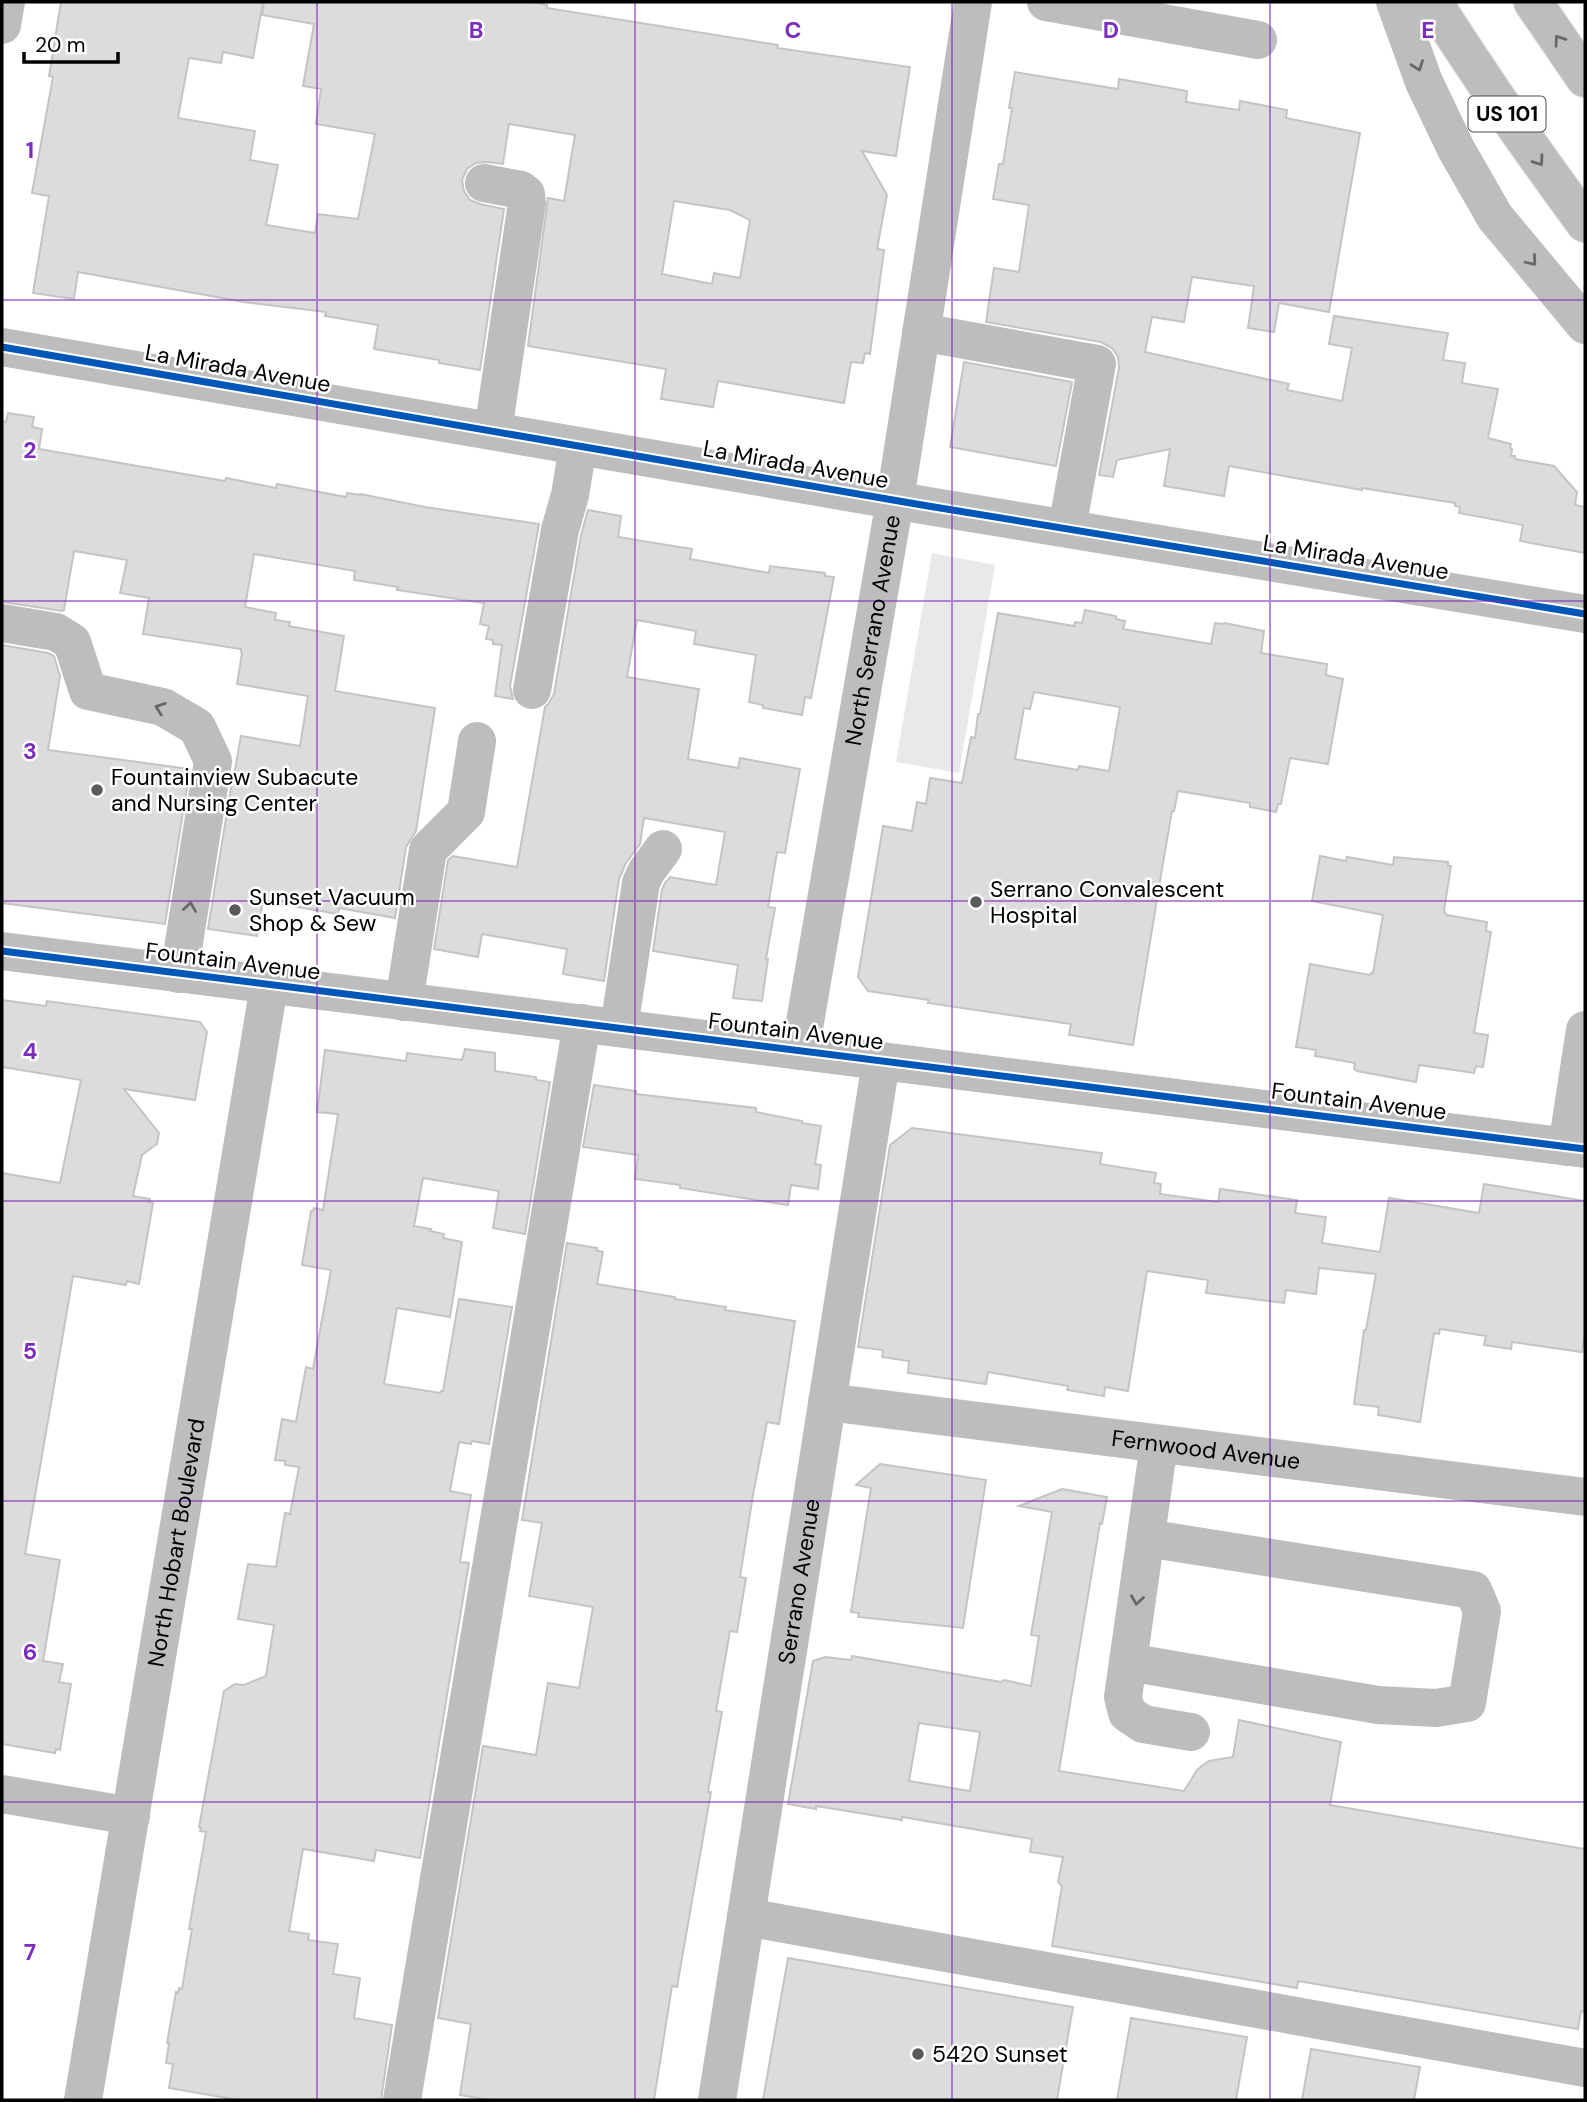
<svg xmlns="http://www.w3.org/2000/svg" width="1587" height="2102" font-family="'DM Sans',sans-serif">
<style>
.green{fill:#e9e9e9}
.building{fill:#dcdcdc;stroke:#c4c4c4;stroke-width:2;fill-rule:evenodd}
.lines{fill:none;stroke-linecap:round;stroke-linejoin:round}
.highway-casing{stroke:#dbdbdb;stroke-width:40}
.minor{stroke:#bdbdbd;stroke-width:38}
.highway{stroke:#bdbdbd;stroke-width:38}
.cycleway-casing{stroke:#fff;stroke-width:11}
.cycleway{stroke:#0057b8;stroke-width:7}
.oneway{stroke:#686868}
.grid{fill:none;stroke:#7b2cbf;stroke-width:2;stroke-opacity:0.55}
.poi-dot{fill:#595959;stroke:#fff;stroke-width:2.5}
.labels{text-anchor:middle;stroke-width:5;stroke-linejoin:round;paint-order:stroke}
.shield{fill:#fff;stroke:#4c4c4c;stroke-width:2}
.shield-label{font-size:21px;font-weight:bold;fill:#000}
.street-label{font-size:23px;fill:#000;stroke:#fff}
.poi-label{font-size:23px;fill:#000;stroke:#fff;text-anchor:start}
.grid-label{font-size:23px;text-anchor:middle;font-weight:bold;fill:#7b2cbf;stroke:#fff;stroke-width:5;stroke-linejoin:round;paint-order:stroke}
</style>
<rect width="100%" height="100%" fill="#fff"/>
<path class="green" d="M932,553L995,565L959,773L896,762Z"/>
<path class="building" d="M61,2H263L253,58L223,52L221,63L189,58L178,118L255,131L250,160L278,165L266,225L315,233L318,214L358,219L375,134L316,124L321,89L303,86L314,24L262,15L264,2H531L547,5V8L778,45L777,48L910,67L896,156L862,151L887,195L877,249L884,250L870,354L865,353L863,363L851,362L844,403L718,381L713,407L661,399L666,369L528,346L548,198L564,201L575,135L509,124L503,164L488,162L476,163L467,169L462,180L464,191L470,200L480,204L504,209L480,370L439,363V360L374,349L378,325L325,316L326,312L244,302L78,272L74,299L33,293L49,196L32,193L53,77L49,76ZM674,201L730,210L750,220L740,278L714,273L712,284L662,274Z
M1015,72L1118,89L1119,79L1187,91L1186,102L1239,110L1240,101L1287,110L1286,118L1360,133L1329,312L1279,303L1274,332L1248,328L1254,286L1192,277L1184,322L1152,317L1145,352L1289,384L1287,390L1342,401L1352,348L1329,344L1334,316L1448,333L1443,360L1465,363L1462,383L1498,389L1488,438L1511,444L1510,448L1512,449L1511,456H1515V459L1554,466L1577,492L1575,505L1585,507V553L1520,541L1523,525L1459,513L1460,507L1455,506V503L1362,488V490L1229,466L1224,496L1164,486L1170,449L1117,460L1113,477L1099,475L1119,368L1118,357L1112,348L1101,342L986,322L994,268L1019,272L1029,205L993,199L999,164H1003L1012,108H1009Z
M964,362L1072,382L1056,466L950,447Z
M8,413L34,417L32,427L42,429L39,449L225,481L226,478L276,488L277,484L346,497L347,493L360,495V494L425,507L539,524L510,686L513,699L495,696L502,645L493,644V640L486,639L489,626L480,624L484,603L397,590L398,587L354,580L355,571L254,554L245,607L276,613L275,620L290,622L289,626L344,636L335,691L435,708L416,831L406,847L395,918L339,908L338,914L263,901L257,936L208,929L233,775H234L241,736L300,746L308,696L237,684L242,653L241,652V649L143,634L149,598L120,593L127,560L74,551L64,610L62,611L2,602V421L6,422Z
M588,510L621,516L618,537L692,549L690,559L769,573L770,566L825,573V576L834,577L811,698L805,697L802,715L763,708V705L749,702L756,655L694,644L696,631L637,620L627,677L699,689L688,759L738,768L740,758L800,769L785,853L777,852L768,907L775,908L766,959H768L762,1001L733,998L738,965L653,951L662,889L665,883L670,877L716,885L725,832L644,818L640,844L626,863L619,879L604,981L563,974L567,949L482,934L478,957L434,949L448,860L453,856L517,867L545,707L549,703L554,694L581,535Z
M1085,610L1116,616V619L1125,621L1123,629L1211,644L1215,623L1224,624L1225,623L1264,631L1261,653L1327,664L1326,675L1343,679L1328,764L1290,758L1281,804H1278L1276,812L1250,807V803L1178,791L1174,811H1172L1163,863L1133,1045L1069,1035L1071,1024L928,1003L929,1000L868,991L858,977L883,826L912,831L917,802L926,804L930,778L962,783L971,737L975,738L978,714H980L998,613L1074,626L1075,622L1082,623ZM1034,692L1120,707L1109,771L1079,766L1078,770L1015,759L1024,708L1030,709Z
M2,645L48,653L54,656L60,676L48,750L190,769L165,924L2,903Z
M1320,856L1346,861L1347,857L1393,865L1394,857L1448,862V866H1451L1444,910L1445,913L1447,915L1487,922L1486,931L1491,932L1474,1033L1488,1035L1483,1067L1476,1066L1474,1073L1419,1065L1416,1082L1357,1071L1354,1069L1355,1063L1315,1056L1316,1050L1296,1047L1310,964L1370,975L1371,973H1373L1383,915L1312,901Z
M2,1000L46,1006L47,1001L200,1022L207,1032L195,1100L124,1089L159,1133L157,1144L142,1155L133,1196L150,1199L149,1202L153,1203L139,1284L127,1281L126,1285L73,1276L25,1554L60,1560L43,1661L63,1664L59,1682L71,1684L60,1750L56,1749L55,1753L2,1744V1173L60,1183L81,1080L2,1067Z
M465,1049L495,1053V1071L536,1077V1080L550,1082L525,1234L493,1228L499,1191L423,1178L414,1226L431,1229L430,1231L444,1234L443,1238L462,1242L450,1317L397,1308L384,1384L440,1393L441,1391H443L459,1299L512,1307L489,1444L472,1441L471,1444L459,1442L450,1491L471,1495L460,1562L469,1563L420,1858L376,1850L374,1861L303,1849L289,1931L309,1934L308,1940L338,1944L333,1974L360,1978L354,2018L392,2025L381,2100H238L169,2088L173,2064L166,2063L169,2043H167L176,1992L178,1993L179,1988L182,1989L192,1929H189L206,1832L200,1831L201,1828L199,1827L224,1691L235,1684L244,1685L266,1676L274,1625L238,1619L248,1564L276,1567L285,1513L290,1514L299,1467L285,1465V1461L275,1460L282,1419L296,1422L306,1367L313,1369L331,1270L302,1265L311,1211H313L314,1208L323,1210L338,1114L317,1112L325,1050L406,1061L407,1053L462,1060Z
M594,1085L636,1091V1094L756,1108V1112L802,1121V1123L821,1126L815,1164L821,1165L818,1189L791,1185L788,1205L680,1188V1185L635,1179L638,1155L583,1147Z
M912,1128L1102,1153L1100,1164L1156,1173L1154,1183L1161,1184L1160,1194L1218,1202L1220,1189L1297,1200L1295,1213L1326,1217L1322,1243L1380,1252L1389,1198L1479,1213L1484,1184L1585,1201V1333L1582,1352L1512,1342L1511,1349L1484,1345L1486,1336L1440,1329L1439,1334L1434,1333L1420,1422L1378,1415L1379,1407L1354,1404L1364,1330H1366L1376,1274L1319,1268L1316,1294L1286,1290L1284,1303L1206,1293L1208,1280L1147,1271L1128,1391L1105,1387L1104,1396L1067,1390L1068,1386L988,1372L986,1384L908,1373L909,1361L882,1357L883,1350L858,1347L890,1145Z
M567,1243L597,1248L596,1250L603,1252L597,1284L675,1297V1299L726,1307L725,1310L795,1321L779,1424L767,1422L753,1495L740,1577L746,1578L737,1632L730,1631L716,1711L722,1712L708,1792H711L677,1987L672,1986L654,2100H489L460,2095L471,2024L438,2018L483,1746L536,1755L548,1683L579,1688L593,1607L529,1596L542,1523L522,1520Z
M880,1464L986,1480L963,1628L858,1617L859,1613L851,1612L871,1488L856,1485Z
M1062,1489L1107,1497L1102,1524L1100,1523L1059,1771L1184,1791L1197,1770L1203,1765L1209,1761L1233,1757L1239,1720L1341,1742L1330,1805L1585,1849V2012L1581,2011L1578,2029L1298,1981L1297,1988L1052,1946L1062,1886L1058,1882L1063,1857L1030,1852L1032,1839L902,1817V1820L816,1806V1809L788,1804L813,1661L825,1657L851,1660L852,1656L1001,1682L1004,1680L1031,1686L1039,1636L1031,1635L1052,1512L1019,1506ZM919,1723L980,1732L970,1791L909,1781Z
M788,1958L1073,2007L1057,2100H763Z
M1131,2018L1247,2037L1236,2100H1117Z
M1311,2049L1420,2067L1414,2100H1302Z"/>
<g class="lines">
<defs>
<path id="highway" d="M1433,2C1481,78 1532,151 1585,223
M1533,2L1585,78"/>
</defs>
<use href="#highway" class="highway-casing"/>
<g class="minor">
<path d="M1046,2L1258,40"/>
<path d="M1395,2L1424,82L1456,149L1495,217L1585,325"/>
<path d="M2,25L6,2"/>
<path d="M484,183L521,190L526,194L527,203L493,431"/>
<path d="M921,332L1097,364L1067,528"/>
<path d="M2,347L928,506L1585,614"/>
<path d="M2,623L56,632L72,642L88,691L163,707L197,727L213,761L179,974"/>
<path d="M532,690L560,530L570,495L578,446"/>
<path d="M2,951L1585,1149"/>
<path d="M404,1002L428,850L466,812L477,741"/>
<path d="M619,1028L641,883L646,872L663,849"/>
<path id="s1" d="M800,1051L895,500L973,2"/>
<path d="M1567,1147L1585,1030"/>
<path id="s2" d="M827,1402L1585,1497"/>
<path d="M1159,1444L1123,1697L1127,1713L1143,1724L1191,1732"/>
<path d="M1128,1662L1378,1705L1436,1708L1467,1703L1482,1611L1473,1590L1146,1538"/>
<path d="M2,1794L131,1816"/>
<path d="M746,1917L1585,2068"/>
<path id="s3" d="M83,2100L269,986"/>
<path d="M402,2100L582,1023"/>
<path id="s4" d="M717,2100L881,1062"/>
</g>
<use href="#highway" class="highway"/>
<defs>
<path id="cycleway" d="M2,347L928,506L1585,614
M2,951L1585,1149"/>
</defs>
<use href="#cycleway" class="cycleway-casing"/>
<use href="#cycleway" class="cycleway"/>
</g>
<defs><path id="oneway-chevron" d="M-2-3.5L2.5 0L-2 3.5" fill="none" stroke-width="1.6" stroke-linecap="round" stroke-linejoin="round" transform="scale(1.75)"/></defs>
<g class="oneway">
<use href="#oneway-chevron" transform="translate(1559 40) rotate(-125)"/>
<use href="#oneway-chevron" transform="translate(1418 66) rotate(70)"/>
<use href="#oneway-chevron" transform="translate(1539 161) rotate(55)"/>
<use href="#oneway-chevron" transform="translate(1532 261) rotate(50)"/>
<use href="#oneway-chevron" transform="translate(160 708) rotate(-161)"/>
<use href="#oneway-chevron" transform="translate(190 907) rotate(-81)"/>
<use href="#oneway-chevron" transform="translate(1137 1600) rotate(98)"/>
</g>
<path class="grid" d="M317,2V2100M635,2V2100M952,2V2100M1270,2V2100M2,300H1585M2,601H1585M2,901H1585M2,1201H1585M2,1501H1585M2,1802H1585"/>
<g class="poi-dot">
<circle cx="97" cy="790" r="7"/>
<circle cx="976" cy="902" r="7"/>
<circle cx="235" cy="910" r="7"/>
<circle cx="918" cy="2054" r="7"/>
</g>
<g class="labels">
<rect class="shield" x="1468.5" y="96.5" width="77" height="35" rx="5"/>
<g class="shield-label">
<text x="1507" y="121">US 101</text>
</g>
<g class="street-label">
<text transform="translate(238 368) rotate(10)" y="8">La Mirada Avenue</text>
<text transform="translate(796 464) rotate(10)" y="8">La Mirada Avenue</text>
<text transform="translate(1356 557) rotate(9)" y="8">La Mirada Avenue</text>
<text dy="8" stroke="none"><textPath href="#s1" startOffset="427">North Serrano Avenue</textPath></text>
<text transform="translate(233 961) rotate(7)" y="8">Fountain Avenue</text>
<text transform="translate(796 1031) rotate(7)" y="8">Fountain Avenue</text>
<text transform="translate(1359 1101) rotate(7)" y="8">Fountain Avenue</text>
<text dy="8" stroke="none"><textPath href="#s2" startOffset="382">Fernwood Avenue</textPath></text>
<text dy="8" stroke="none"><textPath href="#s3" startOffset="565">North Hobart Boulevard</textPath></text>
<text dy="8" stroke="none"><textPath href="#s4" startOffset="525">Serrano Avenue</textPath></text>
</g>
<g class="poi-label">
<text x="111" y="785">Fountainview Subacute<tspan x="111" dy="26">and Nursing Center</tspan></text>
<text x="990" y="897">Serrano Convalescent<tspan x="990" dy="26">Hospital</tspan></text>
<text x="249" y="905">Sunset Vacuum<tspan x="249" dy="26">Shop &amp; Sew</tspan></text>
<text x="932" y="2062">5420 Sunset</text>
</g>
</g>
<g class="grid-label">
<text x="476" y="38">B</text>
<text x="793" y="38">C</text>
<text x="1111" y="38">D</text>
<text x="1428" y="38">E</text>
<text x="30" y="158">1</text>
<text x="30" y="458">2</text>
<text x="30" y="759">3</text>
<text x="30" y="1059">4</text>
<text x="30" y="1359">5</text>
<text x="30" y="1660">6</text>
<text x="30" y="1960">7</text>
</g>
<rect width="1587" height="2102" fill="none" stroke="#000000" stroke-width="7"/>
<path d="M24 52v10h94v-10" fill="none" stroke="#000000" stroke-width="3.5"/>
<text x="35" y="52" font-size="21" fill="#000000" stroke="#ffffff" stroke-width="5" paint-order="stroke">20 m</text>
</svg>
